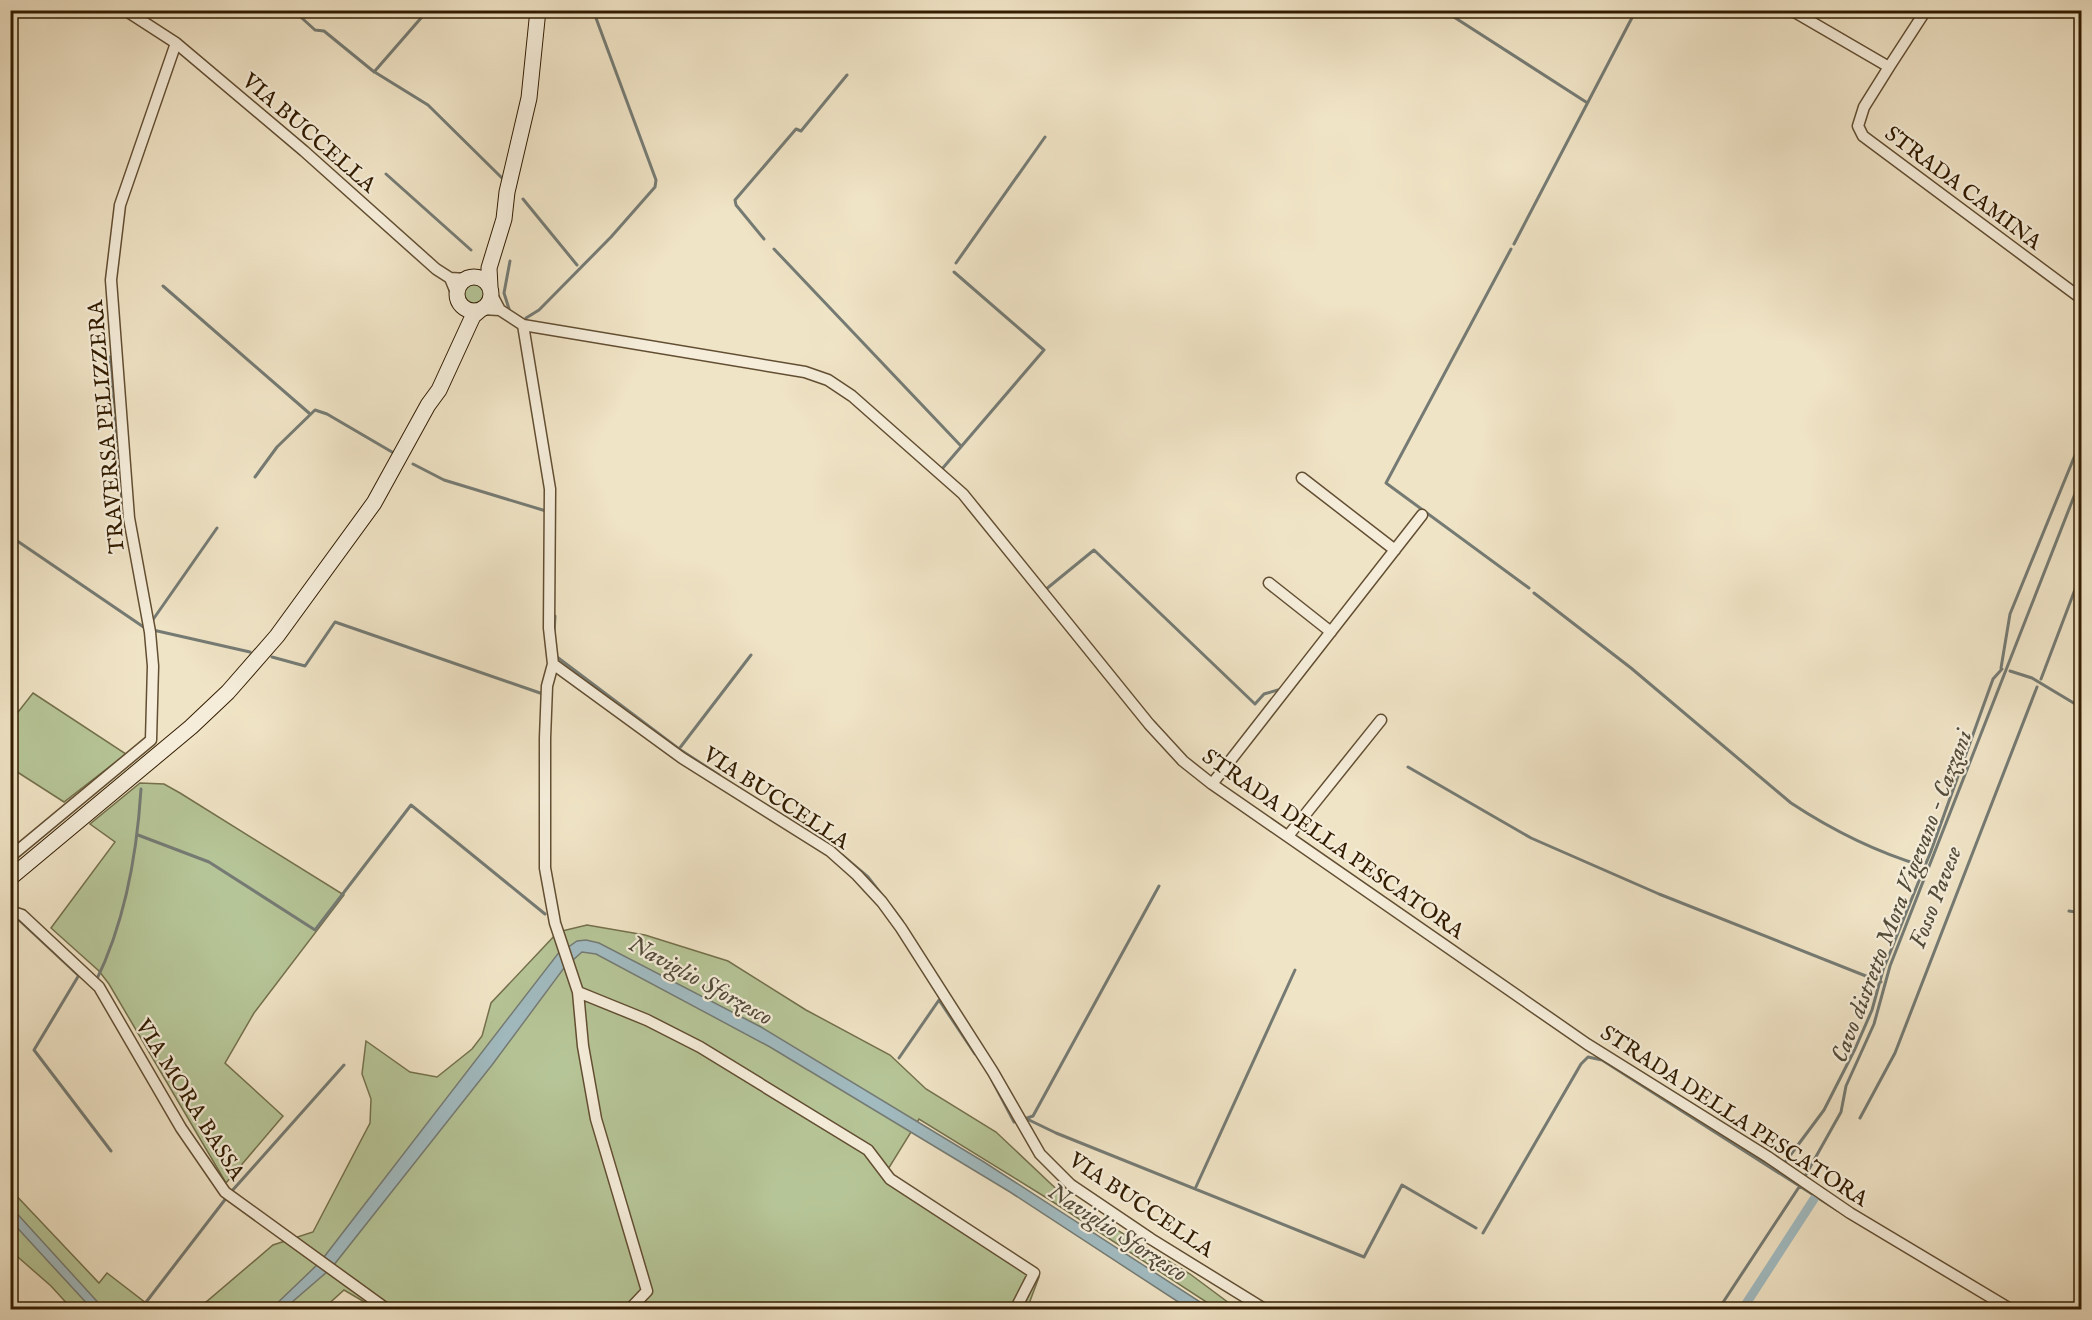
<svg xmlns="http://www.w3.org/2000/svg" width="2092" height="1320" font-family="'IM FELL English',serif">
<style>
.green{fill:#b6c597;stroke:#74704c;stroke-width:1.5}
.water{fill:#a1bbc1;stroke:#757b74;stroke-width:1.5}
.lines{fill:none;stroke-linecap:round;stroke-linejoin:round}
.stream{stroke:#757b74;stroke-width:3}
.canal{stroke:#a1bbc1;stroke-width:9}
.minor-casing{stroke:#624e32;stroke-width:13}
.secondary-casing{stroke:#321c00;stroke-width:17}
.minor{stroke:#f5edda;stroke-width:10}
.secondary{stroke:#f5edda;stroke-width:15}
.labels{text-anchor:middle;stroke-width:4.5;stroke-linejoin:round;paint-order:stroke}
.street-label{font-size:22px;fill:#321c00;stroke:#f5edda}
.water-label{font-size:24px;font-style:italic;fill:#534c3a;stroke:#f5edda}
</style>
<rect width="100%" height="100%" fill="#f0e4c6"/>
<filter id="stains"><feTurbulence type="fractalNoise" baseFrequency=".00333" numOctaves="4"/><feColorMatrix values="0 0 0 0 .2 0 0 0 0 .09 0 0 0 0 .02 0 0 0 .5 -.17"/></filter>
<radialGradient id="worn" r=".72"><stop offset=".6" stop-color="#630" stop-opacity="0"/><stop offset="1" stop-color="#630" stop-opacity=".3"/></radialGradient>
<path class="green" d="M462 294a12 12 0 1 1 24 0a12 12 0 1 1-24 0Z
M33,693L126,754L64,802L11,768V721Z
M140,783L164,784L180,793L344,895L254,1013L225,1063L283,1116L226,1183L109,984L99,971L51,928L115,842L90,824Z
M587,925L645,935L728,961L806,1010L890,1055L926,1089L996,1132L1069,1201L1190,1274L1237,1309H1217L1050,1200L919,1119L885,1174L1039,1277L1027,1309L378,1310L344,1290L323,1309L190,1310L206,1302L273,1245L313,1232L370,1123L371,1099L362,1074L366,1041L410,1072L437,1077L472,1049L482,1036L491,1003L558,932Z
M10,1189L99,1283L107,1273L150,1306L161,1309H72L51,1286L11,1251Z"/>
<path class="water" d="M586,940L599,943L761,1027L984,1162L1211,1309H1189L1010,1192L770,1047L596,954L582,952L573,960L567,948L577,941Z
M560,951L567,964L492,1065L333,1266L324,1257Z
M11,1207L104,1309H92L11,1221Z
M319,1263L328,1271L284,1309L270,1310Z"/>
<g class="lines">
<path class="stream" d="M293,10L315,30L324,31L373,71L428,105L502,178
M1443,10L1586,102
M374,72L428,10
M386,174L471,250
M523,199L577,265
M764,239L736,205L735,200L796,129L801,131L847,75
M1514,244L1636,10
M774,249L961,446
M1511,249L1386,483L1529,588
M956,263L1045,137
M163,286L309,413
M510,312L504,293L510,261
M526,318L539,310L611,237L655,187L656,180L593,10
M110,357L123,512
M413,464L444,480L546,511
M942,469L1044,350L954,272
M255,477L277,447L315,410L327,414L392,452
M10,536L145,628
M1045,590L1094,550L1255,704L1264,694L1278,690
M1534,593L1631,668L1791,803C1832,830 1876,852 1923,866
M552,616H555L554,633
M152,621L217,528
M153,630L250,652
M272,657L305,666L335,622L543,694
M557,657L679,749L719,775
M2001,668L2010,614L2082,438
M2010,671L2032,678L2082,708
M2041,679L2082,571
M679,749L751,655
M1408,767L1531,838L1659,894L1881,982
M138,835L209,862L315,930L411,805L545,914
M842,855L868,877L882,895
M890,905L902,921
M2069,911L2082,913
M18,919L78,975
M79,975L34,1050L111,1151
M96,981C125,922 137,854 141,789
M899,1058L939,1000L975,1054
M992,1080L1014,1122L1017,1121
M1025,1118L1056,1133L1364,1257L1402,1185L1476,1228
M1860,1118L1895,1053L2037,687
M1024,1119L1033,1116L1159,886
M1783,1165L1824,1110L1855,1049L1872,1010L1883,970L1931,851L1993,679L2002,669
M1804,1178L1841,1112L1846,1086L1874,1024L1890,966L2082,476
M1195,1189L1295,970
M231,1192L344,1065
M1483,1233L1581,1064L1588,1057L1602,1060L1837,1210
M140,1310L227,1197
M1718,1310L1801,1184"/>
<path class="canal" d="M1742,1310L1814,1199"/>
<defs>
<path id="minor" d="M125,10L176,43L304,151L436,269L450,278L457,295
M1791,10L1889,67L1864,107L1858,126L1863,136L2082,299
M1889,67L1926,10
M450,278L467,279
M491,293L500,310
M481,309L500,310L523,325L550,489L549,628L553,664L682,758L830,851L857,875L882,902L901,928L993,1072L1040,1154L1071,1185L1151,1239L1266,1310
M523,325L805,372L828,380L852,396L963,494L1149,724L1183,761L1212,784L1587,1044L1768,1157L1850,1213L2012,1310
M1302,478L1395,550
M1269,583L1331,632
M553,664L547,686L545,738V868L555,923L578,992L583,1046L596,1119L647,1291L629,1310
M1212,784L1422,515
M1288,836L1381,720
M10,857L151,740L153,666L150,632L129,518L111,280L120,205L176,43
M10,911L22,915L99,987L181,1128L225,1192L388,1310
M578,992L647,1020L700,1047L868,1150L890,1179L1034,1273L1015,1310"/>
<path id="secondary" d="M457 294a17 17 0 1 1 34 0a17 17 0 1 1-34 0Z
M490,287L489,268L504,219L507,192L529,98L538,10
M10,878L191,727L228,692L277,636L374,503L428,405L439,390L473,316L480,310"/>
</defs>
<use href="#minor" class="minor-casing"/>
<use href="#secondary" class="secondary-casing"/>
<use href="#minor" class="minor"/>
<use href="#secondary" class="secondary"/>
</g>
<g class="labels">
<g class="street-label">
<text transform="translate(310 132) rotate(41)" y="8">VIA BUCCELLA</text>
<text transform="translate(1964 187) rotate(37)" y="8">STRADA CAMINA</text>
<text transform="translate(105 427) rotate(-95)" y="8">TRAVERSA PELIZZERA</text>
<text transform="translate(777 797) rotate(33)" y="8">VIA BUCCELLA</text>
<text transform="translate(1334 843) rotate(35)" y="8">STRADA DELLA PESCATORA</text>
<text transform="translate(191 1099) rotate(58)" y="8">VIA MORA BASSA</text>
<text transform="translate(1735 1115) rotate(33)" y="8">STRADA DELLA PESCATORA</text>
<text transform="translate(1142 1204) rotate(34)" y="8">VIA BUCCELLA</text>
</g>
<g class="water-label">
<text transform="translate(1901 896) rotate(-69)" y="8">Cavo distretto Mora Vigevano - Cazzani</text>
<text transform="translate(1935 897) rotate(-69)" y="8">Fosso Pavese</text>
<text transform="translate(701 980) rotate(29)" y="8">Naviglio Sforzesco</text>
<text transform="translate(1118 1232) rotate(33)" y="8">Naviglio Sforzesco</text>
</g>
</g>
<rect width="2092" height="1320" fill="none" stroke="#f0e4c6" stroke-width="36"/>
<rect x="12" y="12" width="2068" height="1296" fill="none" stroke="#321c00" stroke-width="3"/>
<rect x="18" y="18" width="2056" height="1284" fill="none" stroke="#321c00" stroke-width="1.5"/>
<rect width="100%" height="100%" filter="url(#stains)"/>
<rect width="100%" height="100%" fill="url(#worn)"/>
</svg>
